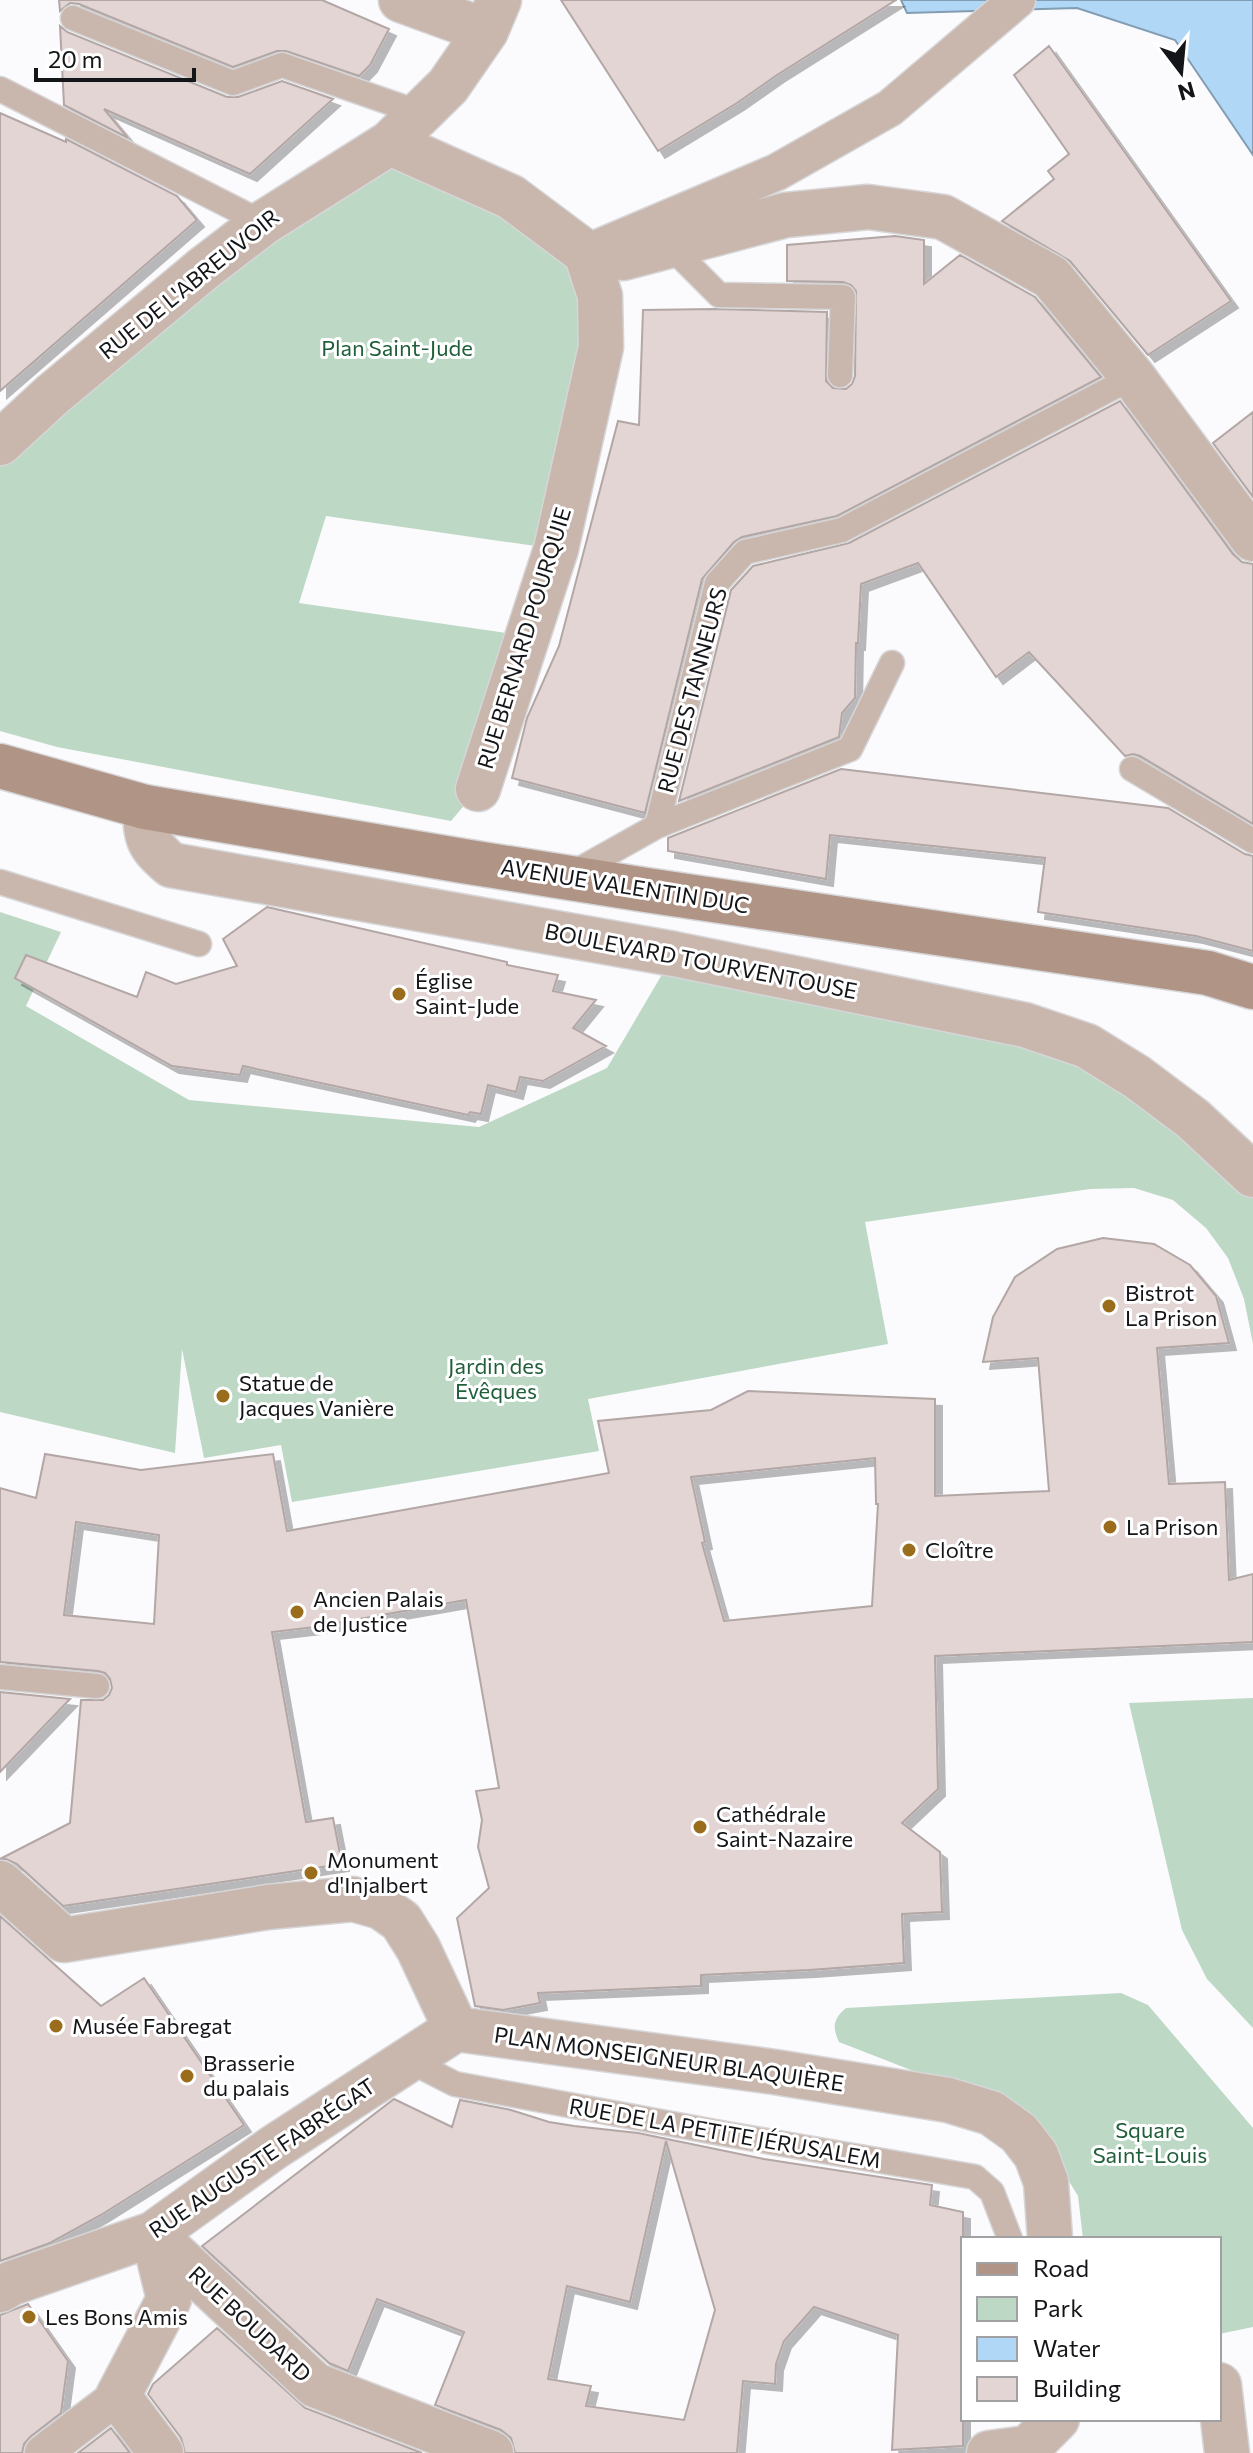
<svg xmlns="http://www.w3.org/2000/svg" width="1253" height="2453" font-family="Commissioner,sans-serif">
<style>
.green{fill:#bdd8c5}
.water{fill:#b1d7f6;stroke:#829db3;stroke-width:2}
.building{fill:#e2d5d4;stroke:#b3a7a6;stroke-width:2;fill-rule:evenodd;filter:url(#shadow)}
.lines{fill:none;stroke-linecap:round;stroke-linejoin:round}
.service-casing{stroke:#d6d6d8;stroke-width:27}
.pedestrian-casing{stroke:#d6d6d8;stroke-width:39}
.minor-casing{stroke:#d6d6d8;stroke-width:47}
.tertiary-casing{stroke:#d6d6d8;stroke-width:47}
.secondary-casing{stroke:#d6d6d8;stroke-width:47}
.service{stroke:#c9b6ac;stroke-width:24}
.pedestrian{stroke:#c9b6ac;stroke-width:36}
.minor{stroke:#c9b6ac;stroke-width:44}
.tertiary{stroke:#c9b6ac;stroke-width:44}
.secondary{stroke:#b09485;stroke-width:44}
.poi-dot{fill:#9a6d1d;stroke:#fff;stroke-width:3}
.labels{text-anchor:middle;stroke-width:6;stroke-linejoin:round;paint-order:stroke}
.street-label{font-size:22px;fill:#141518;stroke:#fff}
.park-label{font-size:22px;fill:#205f3a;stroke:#fff}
.poi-label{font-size:22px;fill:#141518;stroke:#fff;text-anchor:start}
</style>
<defs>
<filter id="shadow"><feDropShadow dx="7" dy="7" stdDeviation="0" flood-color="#0004"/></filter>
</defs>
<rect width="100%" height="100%" fill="#fbfbfd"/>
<path class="green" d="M390,143L586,253L600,296L556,549L326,516L299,603L527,636L478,789L451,821L57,747L0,731V453Z
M0,912L61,932L26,1006L189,1100L479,1127L607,1068L674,954L1025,1025L1253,1175V1344L1244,1299L1228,1258L1206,1228L1173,1200L1134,1188L1090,1189L865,1222L888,1344L588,1399L599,1451L292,1502L281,1445L204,1458L182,1349L175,1453L0,1412Z
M1253,1698V2028L1207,1979L1182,1930L1129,1703Z
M1121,1993L1148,2005L1253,2128V2327L1219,2334V2239H1083L1078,2196L1029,2116L839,2042C832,2027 833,2019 846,2008Z"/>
<path class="water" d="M901,0H1253V155L1175,40L1077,8L907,13Z"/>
<path class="building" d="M59,0H322L389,29L370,65L359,76L286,51H277L233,67L79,4L70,3L60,11Z
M561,0H896L777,75L737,103L658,151Z
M60,26L67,32L227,97H238L282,81L333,99L250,174L104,109L128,138L64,105Z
M1049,46L1231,301L1148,355L1070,261L1002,221L1054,179L1048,171L1069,154L1014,75Z
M0,113L66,142V139L177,196L197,220L0,391Z
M895,236L924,240V284L960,255L1035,297L1101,377L837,516L742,537L734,542L702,579L645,813L512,778L527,718L559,646L618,421L639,425L643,310L715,309L827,312L826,381L833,388L846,389L852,384L855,376L856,291L851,285L843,282L787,281V245Z
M1120,401L1233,554L1242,562L1253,564V824L1140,756L1133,754L1125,756L1029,652L996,677L918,563L861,584L858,643H856L855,698L842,713L839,737L679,801L731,590L753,566L849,543Z
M1253,412V497L1213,443Z
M841,769L1168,808L1245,854L1253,856V951L1196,936L1038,912L1045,858L830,835L826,879L668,851V838Z
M267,907L507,962V965L558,975L553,991L596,1000L573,1028L606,1046L543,1081L520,1077L516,1092L488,1085L481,1114L470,1112L468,1115L243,1066L240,1075L172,1066L15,978L26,955L137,997L146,972L176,984L237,966L223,939Z
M1103,1238L1154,1244L1190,1265L1216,1296L1229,1343L1157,1348L1169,1484L1225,1482L1229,1580L1253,1574V1642L935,1656L938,1789L902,1823L940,1852L942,1912L902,1914L904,1963L809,1970L701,1975V1986L538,1993L540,2003L503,2010L475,2006L457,1918L489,1888L478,1847L482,1820L476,1791L499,1788L466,1600L315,1627L272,1632L306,1822L333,1818L342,1864L63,1906L17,1864L6,1859H0L70,1823L81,1700H103L109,1695L112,1688L110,1679L105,1673L98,1671L0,1662V1488L36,1498L45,1454L141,1470L273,1454L287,1531L609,1473L598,1421L711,1410L748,1391L935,1399V1496L1049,1491L1038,1358L983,1362L993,1317L1015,1277L1057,1249ZM875,1458L876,1504H878L872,1606L724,1621L702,1543L705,1542L691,1477ZM76,1522L159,1535L154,1624L64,1615Z
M0,1692L70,1699L0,1772Z
M0,1916L101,2006L144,1978L244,2125L101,2215L50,2243L0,2261Z
M394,2099L452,2127L460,2100L511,2110L549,2122L574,2126L638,2133L764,2159L932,2185L930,2205L963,2212V2446L892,2450L898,2335L814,2307L784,2341L776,2364L775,2384L743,2381L737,2453H515L511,2438L501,2430L435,2405L464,2332L377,2299L348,2371L329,2363L202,2246ZM666,2141L715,2310L684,2420L586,2406L591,2386L548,2379L567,2286L630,2302Z
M28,2304L68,2361L61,2413L30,2437L24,2444L22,2453H0V2315Z
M217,2328L305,2408L422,2453H185L181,2438L148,2394L153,2384Z
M111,2428L130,2453H78Z"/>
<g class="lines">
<defs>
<path id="service" d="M73,18L233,83L282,65L420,113
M0,89L263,223
M670,246L719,295L843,297L840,375
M1132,769L1253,841
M657,826L850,749L892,663
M568,876L657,826L717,583L745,552L842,530L1133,377
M0,882L199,944
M0,1677L97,1686
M408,2060L455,2084L726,2134L975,2177L992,2192L1010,2239"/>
<path id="pedestrian" d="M586,253L777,172L890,108L1017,0
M43,2453L118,2396"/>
<path id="minor" d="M401,0L486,31
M390,143L511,197L586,253L623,258L786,215L868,207L943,217L1051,277L1133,377L1253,539
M0,443L52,395L203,269L263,223L390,143L448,86L486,31L499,0
M478,789L556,549L601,347L600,296L586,253
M0,1883L64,1940L268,1907L353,1899L381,1907L401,1921L418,1948L456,2029L775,2072L948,2100L991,2113L1019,2133L1036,2155L1046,2182L1050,2239
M153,2234L315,2385L491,2453
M153,2234L169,2299L118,2396L161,2453
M0,2290L12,2283L153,2234L273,2148L456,2029
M1219,2385L1227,2453
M989,2453L1028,2448L1057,2419"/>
<path id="tertiary" d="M145,807C146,839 147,844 171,865L674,954L1025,1025L1087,1046L1137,1077L1193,1119L1253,1175"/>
<path id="secondary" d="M0,766L145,807L463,861L646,890L1208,973L1253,987"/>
</defs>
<use href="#service" class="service-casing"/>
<use href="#pedestrian" class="pedestrian-casing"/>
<use href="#minor" class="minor-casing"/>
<use href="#tertiary" class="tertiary-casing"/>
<use href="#secondary" class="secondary-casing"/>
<use href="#service" class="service"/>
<use href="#pedestrian" class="pedestrian"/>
<use href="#minor" class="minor"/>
<use href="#tertiary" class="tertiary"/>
<use href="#secondary" class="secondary"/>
</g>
<g class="poi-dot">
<circle cx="399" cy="994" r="8"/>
<circle cx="1109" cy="1306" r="8"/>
<circle cx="223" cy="1396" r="8"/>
<circle cx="1110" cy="1527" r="8"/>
<circle cx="909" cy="1550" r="8"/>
<circle cx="297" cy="1612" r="8"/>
<circle cx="700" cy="1827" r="8"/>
<circle cx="311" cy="1873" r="8"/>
<circle cx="56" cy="2026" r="8"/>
<circle cx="187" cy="2076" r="8"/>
<circle cx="29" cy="2317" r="8"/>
</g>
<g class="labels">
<g class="street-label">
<text transform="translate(189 284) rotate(-39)" y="8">RUE DE L'ABREUVOIR</text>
<text transform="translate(524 638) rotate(-73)" y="8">RUE BERNARD POURQUIE</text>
<text transform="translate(692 690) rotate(-75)" y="8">RUE DES TANNEURS</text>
<text transform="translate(625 886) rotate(9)" y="8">AVENUE VALENTIN DUC</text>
<text transform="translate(701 961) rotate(11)" y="8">BOULEVARD TOURVENTOUSE</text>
<text transform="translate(669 2059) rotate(8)" y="8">PLAN MONSEIGNEUR BLAQUIÈRE</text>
<text transform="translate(725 2133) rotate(10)" y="8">RUE DE LA PETITE JÉRUSALEM</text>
<text transform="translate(262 2158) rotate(-34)" y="8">RUE AUGUSTE FABRÉGAT</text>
<text transform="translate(250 2324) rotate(43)" y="8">RUE BOUDARD</text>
</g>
<g class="park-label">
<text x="397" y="356">Plan Saint-Jude</text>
<text x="496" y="1374">Jardin des<tspan x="496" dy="25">Évêques</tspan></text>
<text x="1150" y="2138">Square<tspan x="1150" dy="25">Saint-Louis</tspan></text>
</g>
<g class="poi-label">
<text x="415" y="989">Église<tspan x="415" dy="25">Saint-Jude</tspan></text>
<text x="1125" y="1301">Bistrot<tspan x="1125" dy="25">La Prison</tspan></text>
<text x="239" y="1391">Statue de<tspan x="239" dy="25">Jacques Vanière</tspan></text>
<text x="1126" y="1535">La Prison</text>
<text x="925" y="1558">Cloître</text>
<text x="313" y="1607">Ancien Palais<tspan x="313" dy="25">de Justice</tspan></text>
<text x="716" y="1822">Cathédrale<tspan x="716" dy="25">Saint-Nazaire</tspan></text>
<text x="327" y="1868">Monument<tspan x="327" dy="25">d'Injalbert</tspan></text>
<text x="72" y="2034">Musée Fabregat</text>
<text x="203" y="2071">Brasserie<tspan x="203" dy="25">du palais</tspan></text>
<text x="45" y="2325">Les Bons Amis</text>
</g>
</g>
<rect x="961" y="2237" width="260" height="184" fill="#ffffff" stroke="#a1a1a3" stroke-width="2"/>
<rect x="977" y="2263" width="40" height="12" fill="#b09485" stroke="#a1a1a3" stroke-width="2"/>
<text x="1033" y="2277" font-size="24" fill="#141518">Road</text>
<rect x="977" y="2297" width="40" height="24" fill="#bdd8c5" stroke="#a1a1a3" stroke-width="2"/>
<text x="1033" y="2317" font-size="24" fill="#141518">Park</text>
<rect x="977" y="2337" width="40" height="24" fill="#b1d7f6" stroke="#a1a1a3" stroke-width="2"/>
<text x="1033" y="2357" font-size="24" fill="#141518">Water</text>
<rect x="977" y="2377" width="40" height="24" fill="#e2d5d4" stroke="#a1a1a3" stroke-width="2"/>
<text x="1033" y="2397" font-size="24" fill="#141518">Building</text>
<g transform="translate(1181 72) rotate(164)" stroke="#ffffff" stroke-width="6" paint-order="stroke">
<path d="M0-6L14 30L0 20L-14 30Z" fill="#141518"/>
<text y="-12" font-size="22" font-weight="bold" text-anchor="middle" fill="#141518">N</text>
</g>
<path d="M36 68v12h158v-12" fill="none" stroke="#141518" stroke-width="4"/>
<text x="48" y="68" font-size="24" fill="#141518" stroke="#ffffff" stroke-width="6" paint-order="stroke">20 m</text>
</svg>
